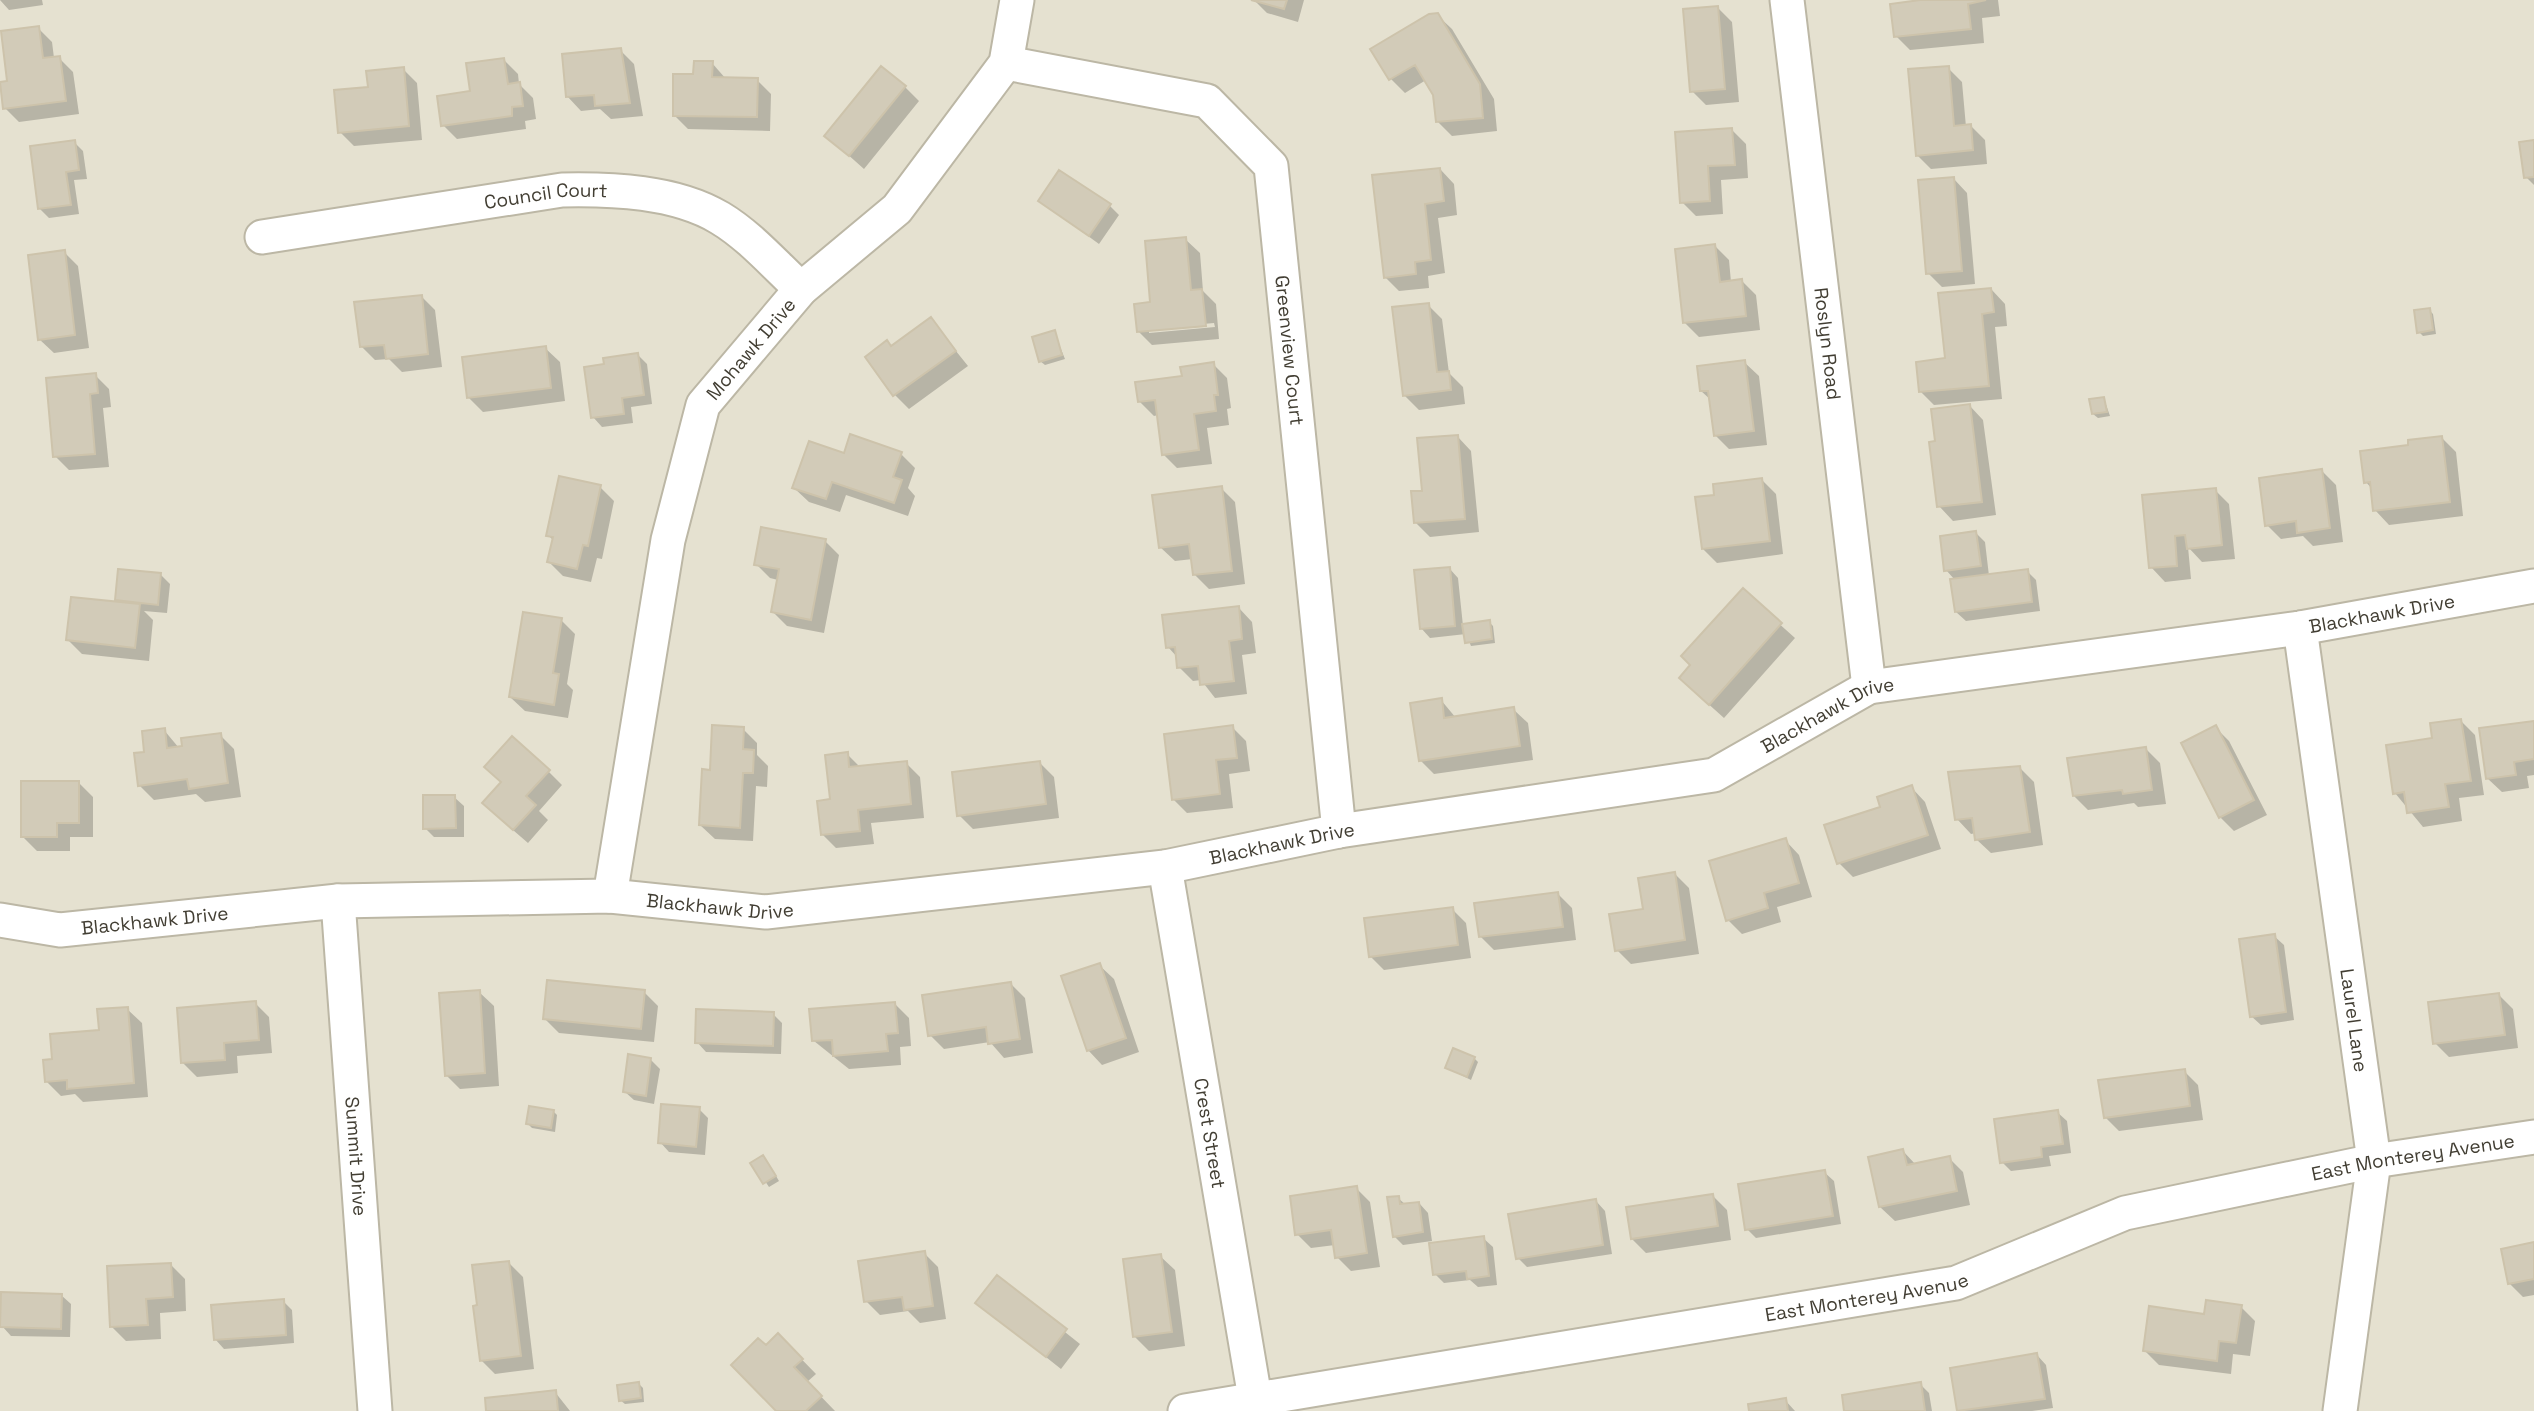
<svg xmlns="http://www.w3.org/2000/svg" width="2534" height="1411" font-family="'Space Grotesk',sans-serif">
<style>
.residential{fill:#e5e1d0}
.shadow{fill:#0003;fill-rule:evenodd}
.building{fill:#d2cbb8;stroke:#cdc3ab;stroke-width:2}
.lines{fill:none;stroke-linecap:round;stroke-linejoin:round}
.minor-casing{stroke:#bcb7a5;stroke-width:37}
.minor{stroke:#fff;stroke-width:33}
.labels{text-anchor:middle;stroke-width:5;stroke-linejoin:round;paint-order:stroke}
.street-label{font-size:19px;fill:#423e33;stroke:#fff}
</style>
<rect width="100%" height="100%" fill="#f1eee2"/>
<path class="residential" d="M0,0H2534V1411H0Z"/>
<path class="shadow" d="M0,0H42L43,5L9,10Z
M1254,0H1304L1298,22L1267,13Z
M1921,0H1998L2000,16L1982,18L1984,43L1910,50L1896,36Z
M1718,8L1732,22L1739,102L1706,105L1692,91Z
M1437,15L1452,29L1494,99L1497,131L1452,136L1438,122L1435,95L1426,80L1405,93L1391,79Z
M38,28L52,42L54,58H59L73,72L79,114L19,122L5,108L9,83Z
M620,50L634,64L643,116L611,119L600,109L581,111L567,96Z
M504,60L518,74L519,84L533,98L536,119L525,121L526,129L457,139L443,125Z
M712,63L726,79L757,80L771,94L770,131L688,129L674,115L695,76Z
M1948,68L1962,82L1966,127L1971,126L1985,140L1987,164L1931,169L1917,155Z
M403,69L417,83L422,140L354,146L340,132L369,89Z
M905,87L919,101L864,169L827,136Z
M1732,130L1746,144L1748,178L1721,180L1723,214L1696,216L1682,202Z
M2534,141V185L2526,177Z
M74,142L83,151L87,179L74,180L79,214L49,218L40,209Z
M1440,169L1454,184L1457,215L1438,218L1445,273L1428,276L1429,288L1399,291L1385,277Z
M1953,178L1967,193L1975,284L1942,287L1928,273Z
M1040,201L1110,206L1119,215L1099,244Z
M1185,239L1200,253L1203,291L1216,304L1219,339L1152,345L1138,331ZM1214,323L1215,327L1149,333V329Z
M1715,246L1729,260L1731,282L1742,281L1756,295L1760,330L1699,337L1685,323Z
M64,252L78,266L89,348L54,353L39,339Z
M1991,289L2005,304L2007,326L1995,327L2002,399L1934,405L1920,391L1947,360Z
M421,296L435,310L442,367L402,372L389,359L375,360L361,346Z
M1428,305L1442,319L1449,373L1463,387L1465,404L1419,410L1405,396Z
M2429,310L2433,314L2436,334L2423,336L2419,332Z
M931,320L968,366L909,409L895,395L892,348Z
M1054,332L1065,359L1045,365L1040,361Z
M545,348L560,362L565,401L483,412L469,398Z
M638,355L647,364L652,404L631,407L633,423L602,427L593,417L606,366Z
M1744,362L1759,376L1767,445L1729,449L1715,435L1711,400L1701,391Z
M1213,364L1227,378L1231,408L1227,409L1229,425L1207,428L1212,464L1177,468L1163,454L1158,415L1154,416L1139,401Z
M95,375L109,389L111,407L103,408L109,467L69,470L55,456Z
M2104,399L2110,416L2098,418L2093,414Z
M1969,405L1983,420L1996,515L1953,521L1939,506L1937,442Z
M1457,436L1471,451L1479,532L1430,537L1416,523L1424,492Z
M2441,437L2456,452L2463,516L2389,525L2375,510L2372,489L2366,482Z
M901,454L915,468L908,488L915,496L908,516L846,495L840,512L809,502L794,488L845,455Z
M2322,471L2336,485L2343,542L2313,546L2303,536L2281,539L2267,525Z
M1762,480L1776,494L1783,554L1717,563L1703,549L1716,496Z
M600,487L614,501L602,559L597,558L591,582L563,576L549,562L554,541L548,535Z
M1221,488L1235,502L1245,584L1209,589L1195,575L1193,559L1175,561L1160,547Z
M2215,490L2229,504L2235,559L2202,562L2188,547L2191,579L2165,582L2151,567L2144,497Z
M1976,533L1985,542L1989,576L2027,571L2036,580L2040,611L1966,621L1956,612L1955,580L1946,570Z
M825,541L839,555L824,633L787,626L773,612L778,580L770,578L756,564Z
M1449,568L1458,578L1463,626L1489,622L1493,626L1495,643L1471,646L1466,634L1430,638L1421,628Z
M161,575L170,584L167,613L144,611L153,620L149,661L82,654L68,640L121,604L117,600Z
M1743,591L1795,638L1724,718L1695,692Z
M1238,607L1252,622L1256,653L1242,655L1247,694L1215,698L1201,680L1193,681L1179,667L1178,658L1168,647Z
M561,620L575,634L567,684L573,690L568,718L525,711L510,697Z
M1441,700L1456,718L1513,709L1528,723L1533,760L1434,774L1420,760Z
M2461,721L2475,735L2484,795L2459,798L2462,821L2423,827L2395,793L2434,739Z
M2534,722V775L2527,776L2529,788L2502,792L2487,778Z
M1232,727L1246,741L1250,771L1229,774L1233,808L1187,813L1173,799Z
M2215,727L2229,741L2267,815L2234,831L2220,817Z
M743,729L757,743V755L768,766L767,787L756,786L753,841L715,839L700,825L711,772Z
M164,730L179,748L220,735L234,749L241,797L205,802L196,794L154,800L140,786L146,753Z
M2146,749L2160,763L2166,804L2138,807L2134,803L2088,810L2074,796Z
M847,754L861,768L906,763L920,777L924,818L871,823L874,844L836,848L822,834Z
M1040,763L1054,777L1059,818L973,829L959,815Z
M2020,768L2034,782L2043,845L1991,853L1976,839V833L1971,834L1957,819L1950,774Z
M548,771L562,785L539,811L548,820L528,843L498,817L502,782Z
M79,783L93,797V837H70V851H37L22,836Z
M1911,787L1925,802L1941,849L1853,877L1839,863L1882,808Z
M454,797L464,806V837H434L425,828Z
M1785,840L1799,855L1812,897L1777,907L1781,922L1742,934L1728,920Z
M1675,874L1689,888L1699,954L1631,964L1617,950Z
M1558,894L1572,908L1576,940L1494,950L1480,936Z
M1452,909L1466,923L1471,958L1384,970L1370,956Z
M2274,936L2284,945L2294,1020L2261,1025L2251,1016Z
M1099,965L1114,979L1139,1052L1102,1065L1088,1050Z
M1011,984L1025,998L1033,1053L1004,1058L990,1042L944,1049L930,1035Z
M479,992L494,1006L499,1086L460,1089L446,1075Z
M644,992L658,1006L654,1042L559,1033L545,1019Z
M2499,995L2513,1009L2518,1048L2449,1057L2435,1043Z
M255,1003L269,1017L272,1053L237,1056L238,1073L197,1077L183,1063Z
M895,1004L909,1018L911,1046L900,1047L901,1065L849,1069L814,1041Z
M127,1009L142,1023L148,1097L83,1102L75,1094L61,1096L47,1082L54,1060L101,1032Z
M773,1014L782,1023L781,1054L706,1052L697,1042Z
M1474,1058L1478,1062L1471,1080L1447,1068Z
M651,1060L660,1069L654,1104L634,1100L624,1091Z
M2184,1071L2198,1085L2203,1120L2119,1131L2105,1117Z
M699,1109L708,1118L705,1155L669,1152L660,1142Z
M553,1111L557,1115L555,1132L532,1128L528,1124Z
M2057,1112L2067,1121L2071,1153L2049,1156L2051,1166L2011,1171L2002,1162Z
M1903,1151L1916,1165L1949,1158L1963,1172L1970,1205L1895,1221L1880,1207Z
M767,1161L779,1181L769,1187L753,1163Z
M1824,1172L1834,1181L1841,1224L1756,1238L1747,1229Z
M1356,1188L1370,1202L1380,1267L1351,1271L1337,1257L1335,1245L1311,1248L1297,1234Z
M1712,1195L1727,1210L1731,1240L1646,1253L1632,1239Z
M1398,1198L1406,1205L1419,1203L1428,1213L1432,1241L1403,1245L1394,1236Z
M1596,1201L1605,1211L1612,1254L1527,1267L1518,1258Z
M1483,1238L1493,1247L1497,1285L1478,1287L1470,1280L1444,1283L1435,1274Z
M2534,1244V1295L2523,1297L2509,1283Z
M924,1253L938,1267L946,1319L920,1323L908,1311L880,1315L866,1301Z
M1160,1256L1175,1270L1185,1346L1149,1351L1135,1337Z
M509,1263L523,1277L534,1369L495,1374L481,1360L479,1307Z
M170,1264L185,1279L186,1311L160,1313L161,1339L126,1341L112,1327Z
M997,1278L1080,1344L1061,1369L978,1303Z
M61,1295L71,1304L70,1337L11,1336L2,1326Z
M283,1301L292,1310L294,1343L224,1349L215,1339Z
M2241,1307L2255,1321L2250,1356L2233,1354L2231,1374L2159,1365L2145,1351Z
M778,1335L816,1374L807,1382L835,1411H778L766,1347Z
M2037,1355L2046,1365L2053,1408L2032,1411H1959L1952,1369Z
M639,1384L643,1388L644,1402L625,1404L620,1400Z
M1920,1384L1929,1393L1932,1411H1846Z
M555,1392L570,1411H488Z
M1785,1400L1795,1411H1751Z"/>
<path class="building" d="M1251,0H1287L1284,9Z
M1986,0L1968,4L1971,29L1894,37L1890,4L1920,0Z
M1718,6L1725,89L1690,92L1683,9Z
M1438,13L1480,84L1483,118L1436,122L1433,95L1415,65L1389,80L1370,49L1429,14Z
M39,26L43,58L60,56L66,101L3,109L0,82L7,81L1,31Z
M621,48L630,103L595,106L594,95L566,97L562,54Z
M504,58L508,84L520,82L523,106L512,107V116L441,126L437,96L470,91L466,63Z
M694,61H713L712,77L758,78L757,117L673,116V74H693Z
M881,66L906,86L849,156L824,136Z
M1949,66L1954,126L1971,124L1973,150L1916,156L1908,69Z
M404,67L409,126L338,133L334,90L368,87L366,71Z
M1732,128L1735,165L1708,166L1710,201L1680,203L1675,132Z
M75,140L79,170L66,172L71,205L38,209L30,146Z
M2534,140V177L2524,178L2519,142Z
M1440,168L1444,201L1425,204L1431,260L1415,262L1416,274L1384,278L1372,175Z
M1059,170L1111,204L1089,236L1038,201Z
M1954,177L1962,271L1926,274L1918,180Z
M1186,237L1191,290L1202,289L1206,326L1137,332L1134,304L1150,302L1145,241Z
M1715,244L1720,282L1742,279L1746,316L1683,323L1675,249Z
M65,250L75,335L38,340L28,255Z
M1991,288L1994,312L1982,314L1989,386L1919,392L1916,362L1945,358L1938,293Z
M422,295L428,354L386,359L384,345L360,347L354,302Z
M1429,303L1437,372L1449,371L1451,390L1403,396L1392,307Z
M2430,308L2433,330L2417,333L2414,310Z
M931,317L956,351L893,396L865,357L887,340L891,346Z
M1055,330L1062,355L1039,362L1032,337Z
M546,346L551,388L467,398L462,357Z
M638,353L644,395L622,398L624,414L591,418L584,367L604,364L603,358Z
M1745,360L1754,431L1714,436L1708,391H1700L1697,366Z
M1214,362L1218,395H1214L1216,411L1194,414L1199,450L1162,455L1155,400L1138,402L1135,382L1182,376L1180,367Z
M96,373L98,393L90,394L95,454L53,457L46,378Z
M2104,397L2107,412L2092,414L2089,399Z
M1970,404L1982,502L1937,507L1929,442L1935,441L1931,409Z
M850,434L902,452L893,477L902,480L894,503L832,482L826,499L792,488L809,441L844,453Z
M1458,435L1465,519L1414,523L1411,491H1422L1417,438Z
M2442,436L2450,502L2373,511L2370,482L2364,483L2360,451L2408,445V440Z
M2322,469L2330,528L2297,533L2296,521L2265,526L2259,478Z
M559,476L601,485L588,546L583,545L577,569L547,562L553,537L546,536Z
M1762,478L1770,541L1702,549L1695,497L1714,495L1713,484Z
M1222,486L1232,571L1193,575L1189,544L1159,548L1152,495Z
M2216,488L2222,545L2187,549L2185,535L2175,536L2177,566L2149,568L2142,495Z
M761,527L826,539L811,620L771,612L779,569L754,565Z
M1976,531L1981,566L1944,571L1940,536Z
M1450,567L1455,626L1420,629L1414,570Z
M118,569L161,573L158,605L115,600Z
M2028,569L2032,602L1955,612L1950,579Z
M1743,588L1782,623L1709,705L1679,678L1690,665L1681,656Z
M71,597L140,604L135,648L66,640Z
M1239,606L1242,639L1229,641L1234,681L1200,685L1198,666L1177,668L1175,647L1166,648L1162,615Z
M523,612L562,618L553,673L559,674L554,705L509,697Z
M1490,620L1492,639L1465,643L1462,624Z
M1442,698L1444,718L1514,707L1520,746L1419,761L1410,703Z
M2461,719L2471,781L2445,784L2449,807L2407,813L2404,792L2393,794L2386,745L2432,738L2430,723Z
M2534,721V759L2514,762L2516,775L2486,779L2479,728Z
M712,725L744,727L743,749L754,750L753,773H743L740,828L699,825L702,769L710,770Z
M1233,725L1237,758L1216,760L1220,794L1172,800L1164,734Z
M2216,725L2254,800L2219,818L2181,743Z
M165,728L167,748L182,746L181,738L221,733L228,783L189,789L187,779L138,786L134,753L144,752L142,731Z
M512,736L550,770L526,796L536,805L513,830L482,803L501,782L484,767Z
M2146,747L2152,790L2123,794L2122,790L2073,796L2067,758Z
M848,752L849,767L907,761L911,804L858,810L860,831L821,835L817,801L830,799L825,755Z
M1040,761L1046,804L957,816L952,772Z
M2020,766L2030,832L1975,840L1972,818L1955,820L1948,772Z
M21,781H79V823H57V837H21Z
M1912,785L1928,835L1837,864L1824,825L1880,807L1877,797Z
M423,795H455L456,828L423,829Z
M1786,838L1799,883L1764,893L1768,908L1726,921L1709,861Z
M1675,872L1685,940L1615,951L1609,914L1643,909L1638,878Z
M1558,892L1563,927L1479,937L1474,903Z
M1453,907L1458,945L1369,957L1364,918Z
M2275,934L2286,1012L2250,1017L2239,939Z
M1100,963L1126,1038L1087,1051L1061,976Z
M547,980L645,990L641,1029L543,1019Z
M1011,982L1020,1039L988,1044L986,1027L928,1036L922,995Z
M480,990L485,1073L445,1076L439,993Z
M2499,993L2505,1035L2433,1044L2428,1002Z
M256,1001L259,1040L224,1043L225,1060L181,1063L177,1008Z
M895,1002L898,1033L886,1034L888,1051L833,1056L832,1040L812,1041L809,1009Z
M128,1007L134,1083L67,1089V1080L45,1082L43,1060L52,1059L50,1034L99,1030L97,1009Z
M696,1009L774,1012L773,1046L695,1043Z
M1453,1048L1475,1057L1467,1077L1445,1068Z
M628,1054L651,1058L646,1096L623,1092Z
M2185,1069L2190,1106L2104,1118L2098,1080Z
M661,1104L700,1107L696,1147L658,1143Z
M529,1106L554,1110L551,1128L526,1124Z
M2058,1110L2063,1144L2041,1147L2042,1157L2000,1163L1994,1119Z
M1903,1149L1907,1165L1950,1156L1957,1191L1879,1207L1868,1157Z
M763,1155L776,1176L763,1184L750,1163Z
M1825,1170L1833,1216L1745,1230L1738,1184Z
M1357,1186L1367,1253L1335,1258L1331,1230L1295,1235L1290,1196Z
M1713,1194L1718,1226L1631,1239L1626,1207Z
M1399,1196L1400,1204L1419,1202L1423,1232L1393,1237L1387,1197Z
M1596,1199L1603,1245L1516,1259L1508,1214Z
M1484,1236L1489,1276L1467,1279L1466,1271L1433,1275L1429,1243Z
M2534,1242V1279L2508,1284L2501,1249Z
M925,1251L933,1306L904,1310L902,1297L864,1302L858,1261Z
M1161,1254L1172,1332L1133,1337L1123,1259Z
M509,1261L521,1356L480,1361L473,1306L477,1305L472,1265Z
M171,1263L173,1297L146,1299L148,1325L110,1327L107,1266Z
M997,1275L1067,1329L1046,1357L975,1303Z
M1,1292L62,1294L61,1329L0,1327Z
M284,1299L286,1335L214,1340L211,1305Z
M2206,1300L2242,1305L2236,1343L2219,1341L2217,1361L2143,1351L2149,1306L2204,1314Z
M778,1333L803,1359L794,1367L822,1396L806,1411H776L731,1365L758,1338L766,1345Z
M2037,1353L2045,1399L1957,1411L1950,1368Z
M639,1382L641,1398L619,1401L617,1385Z
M1921,1382L1925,1411H1844L1842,1395Z
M556,1390L558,1411H486L485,1398Z
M1786,1398L1788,1411H1749L1748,1404Z"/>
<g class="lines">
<defs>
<g id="minor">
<path id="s1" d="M1787,0L1869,687"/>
<path id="s2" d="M1006,63L1207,101L1271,166L1339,831"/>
<path id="s3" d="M262,237L562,190C612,189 675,191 720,218C750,236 775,265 801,289"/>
<path id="s4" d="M2300,628L2374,1161L2340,1411"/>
<path id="s5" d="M1165,867L1255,1398"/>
<path id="s6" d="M610,896L668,540L703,405L801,289L897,209L1006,63L1017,0"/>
<path id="s7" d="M338,901L375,1411"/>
<path id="s8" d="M0,920L60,930L338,901L610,896L766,912L1165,867L1339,831L1714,775L1869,687L2300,628L2534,586"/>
<path id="s9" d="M1185,1411L1956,1283L2125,1213L2374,1161L2534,1137"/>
</g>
</defs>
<use href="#minor" class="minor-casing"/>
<use href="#minor" class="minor"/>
</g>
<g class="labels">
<g class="street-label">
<text dy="7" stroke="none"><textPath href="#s3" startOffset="287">Council Court</textPath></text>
<text dy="7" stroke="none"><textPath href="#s1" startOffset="346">Roslyn Road</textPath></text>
<text dy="7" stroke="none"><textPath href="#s6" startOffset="574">Mohawk Drive</textPath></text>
<text dy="7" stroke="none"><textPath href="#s2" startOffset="481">Greenview Court</textPath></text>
<text dy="7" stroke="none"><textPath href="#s8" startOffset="2424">Blackhawk Drive</textPath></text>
<text dy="7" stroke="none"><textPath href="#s8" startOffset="1857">Blackhawk Drive</textPath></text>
<text dy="7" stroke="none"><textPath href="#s8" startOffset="1290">Blackhawk Drive</textPath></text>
<text dy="7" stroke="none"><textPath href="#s8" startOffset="723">Blackhawk Drive</textPath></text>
<text dy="7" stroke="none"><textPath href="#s8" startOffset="156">Blackhawk Drive</textPath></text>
<text dy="7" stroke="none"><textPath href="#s4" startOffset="396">Laurel Lane</textPath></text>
<text dy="7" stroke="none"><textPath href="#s5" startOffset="270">Crest Street</textPath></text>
<text dy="7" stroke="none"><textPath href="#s7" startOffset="256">Summit Drive</textPath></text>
<text dy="7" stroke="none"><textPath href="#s9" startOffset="1258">East Monterey Avenue</textPath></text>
<text dy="7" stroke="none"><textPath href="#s9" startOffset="691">East Monterey Avenue</textPath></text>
</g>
</g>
</svg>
